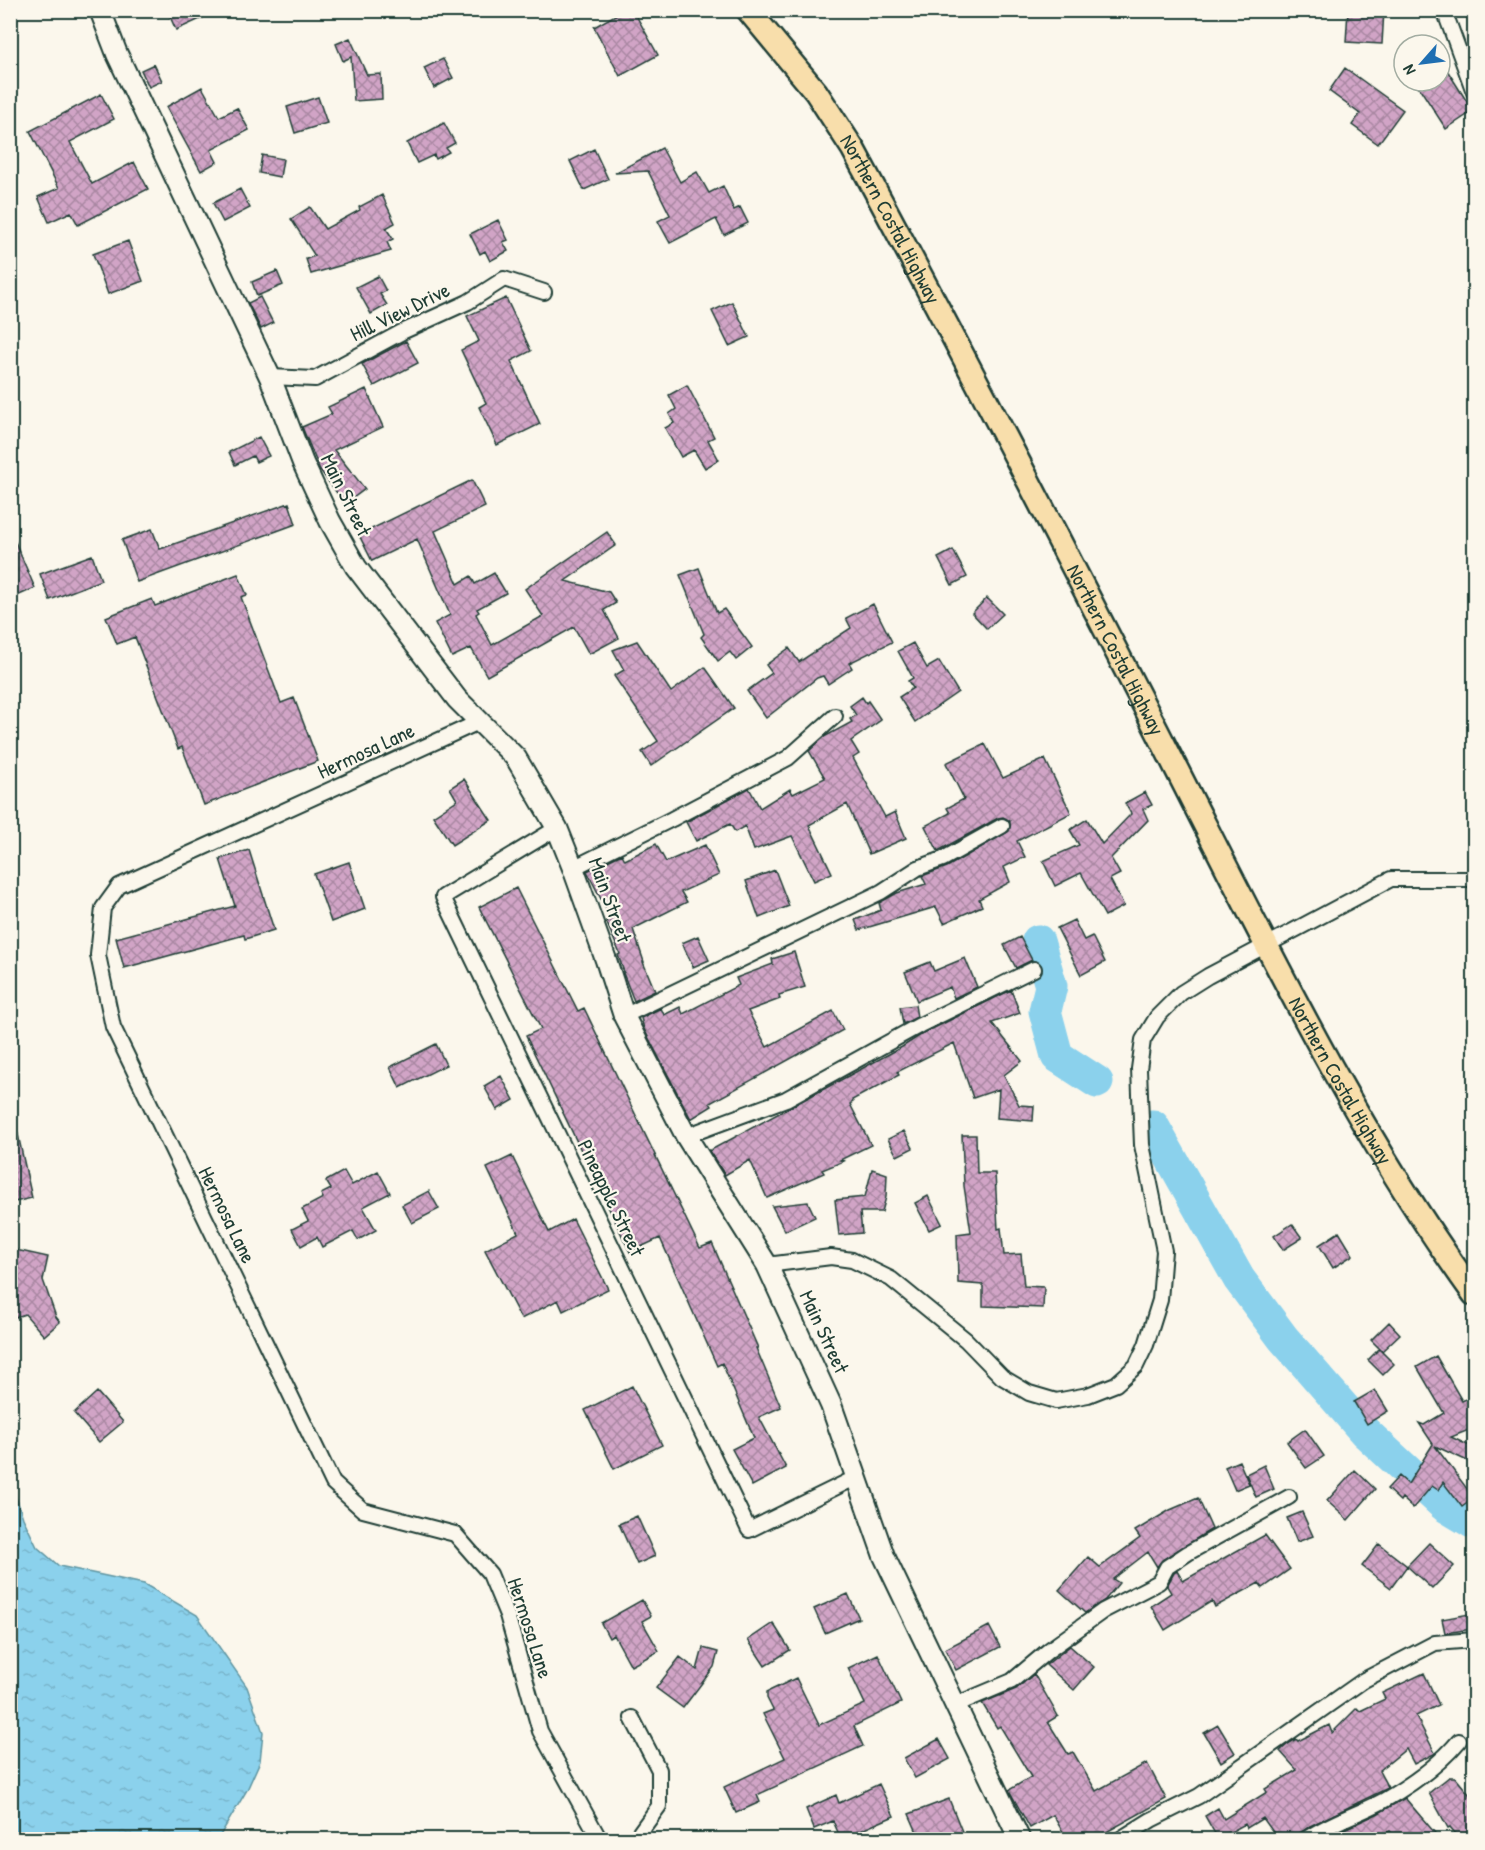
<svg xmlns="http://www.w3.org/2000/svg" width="1485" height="1850" font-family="'Patrick Hand',sans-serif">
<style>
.water{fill:url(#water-ripples);stroke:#6096a2;stroke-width:1.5}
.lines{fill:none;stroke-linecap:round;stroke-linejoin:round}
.river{stroke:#8bd1ec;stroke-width:33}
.building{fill:url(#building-cross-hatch);stroke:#1f3d34;stroke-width:1.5}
.street-casing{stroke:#1f3d34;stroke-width:18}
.secondary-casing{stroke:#1f3d34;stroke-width:24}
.primary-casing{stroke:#1f3d34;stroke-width:27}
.street{stroke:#fbf7ec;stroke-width:14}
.secondary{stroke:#fbf7ec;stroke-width:20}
.primary{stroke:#f8deab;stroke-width:22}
.labels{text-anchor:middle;stroke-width:4.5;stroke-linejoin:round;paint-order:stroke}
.street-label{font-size:21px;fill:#1f3d34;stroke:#fbf7ec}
</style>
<defs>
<pattern id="water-ripples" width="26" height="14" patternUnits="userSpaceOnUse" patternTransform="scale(1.5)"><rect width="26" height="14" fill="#8bd1ec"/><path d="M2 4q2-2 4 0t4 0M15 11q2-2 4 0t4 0" fill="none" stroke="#78b4cb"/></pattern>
<pattern id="building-cross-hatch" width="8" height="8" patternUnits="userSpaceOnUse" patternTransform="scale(1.5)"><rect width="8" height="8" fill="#d1a4c6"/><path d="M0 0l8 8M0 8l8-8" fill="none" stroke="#a987a2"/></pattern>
</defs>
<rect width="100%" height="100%" fill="#fbf7ec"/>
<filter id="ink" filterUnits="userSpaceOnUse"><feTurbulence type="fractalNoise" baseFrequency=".0167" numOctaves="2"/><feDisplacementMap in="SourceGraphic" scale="12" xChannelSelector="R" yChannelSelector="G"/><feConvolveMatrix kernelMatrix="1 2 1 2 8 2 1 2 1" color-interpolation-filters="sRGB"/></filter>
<g filter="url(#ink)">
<path class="water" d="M11,1482L23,1518L37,1547L59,1566L144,1584L197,1615L247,1687L263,1732L260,1761L247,1790L218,1839H11Z"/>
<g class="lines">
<path class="river" d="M1038,941L1051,986L1045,1011L1057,1056L1097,1082
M1153,1126L1239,1279L1283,1338L1365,1432L1444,1505L1474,1523"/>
</g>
<path class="building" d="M167,10H220L176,30Z
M624,10H633L658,55L620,76L594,27Z
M1348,10H1384L1382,44L1346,42Z
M350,38L367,75L381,74L382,99L354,101L351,57L343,61L336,44Z
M443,59L453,78L434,88L424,68Z
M1440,59L1473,111L1446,129L1415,81H1440Z
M154,64L162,81L149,87L141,70Z
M1345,68L1403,110L1378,144L1352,125L1360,114L1329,91Z
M202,87L219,117L237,108L249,130L211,150L217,162L201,171L166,107Z
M101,94L114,119L70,142L92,184L134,162L148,189L78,225L71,212L49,222L38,197L59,188L30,131Z
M318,97L327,123L295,133L287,107Z
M444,123L455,143L446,148L449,152L436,159L434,155L417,163L407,143Z
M662,148L680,182L697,172L709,193L723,186L734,210L740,207L748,223L724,235L716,219L670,243L658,221L670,215L648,171L615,173Z
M594,149L608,179L584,190L570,161Z
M262,155L283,159L280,177L259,173Z
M240,189L250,208L223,222L213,203Z
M382,195L395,223L386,228L393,239L387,242L391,251L311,274L306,259L315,256L291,219L310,207L325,229L360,210L359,207Z
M498,220L508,240L503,242L508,251L490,261L485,251L480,254L470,234Z
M128,241L143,281L108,294L93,254Z
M277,271L283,285L257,296L252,282Z
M378,276L386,291L380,294L387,305L371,314L356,287Z
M260,297L273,323L261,329L248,303Z
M506,298L531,351L511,361L540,424L497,445L479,407L486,403L461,350L479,341L467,316Z
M732,302L749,337L729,346L712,311Z
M406,341L418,363L374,386L362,364Z
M687,385L714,437L708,440L719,460L705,468L694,450L681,457L665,428L674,423L669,414L676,409L669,395Z
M366,389L383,427L334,450L365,489L345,504L320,470L302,427L332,414L328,407Z
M259,437L269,456L256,462L253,456L235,465L229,452Z
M472,480L485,507L435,531L458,584L471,576L475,584L494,573L506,593L477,609L479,612L476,614L492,645L543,616L525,589L607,532L616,545L565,581L609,592L616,603L604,610L619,638L589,654L574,627L487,676L471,648L452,657L435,623L450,615L417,539L372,561L359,535Z
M289,503L296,524L137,582L122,540L152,529L160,549Z
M10,530L35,588L10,599Z
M953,550L967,577L952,585L938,558Z
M92,555L101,580L50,600L40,574Z
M699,568L717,613L724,609L752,647L736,660L730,652L718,661L701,637L704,634L680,575Z
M238,574L247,595L241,597L281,703L294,698L318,761L204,805L182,747L178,749L135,637L117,644L106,617L152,599L155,606Z
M987,598L1003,614L987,629L972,613Z
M873,604L892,642L849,663L852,668L828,684L823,676L817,678L766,718L747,691L772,673L766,665L789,648L799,662L851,628L846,618Z
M637,641L671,692L705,667L734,708L651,766L642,752L658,741L614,676L624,670L613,650Z
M913,643L927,668L939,661L958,692L915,722L899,697L913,688L908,681L913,678L898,651Z
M862,697L866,703L868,701L881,720L851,741L859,754L853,758L885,817L895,812L906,838L869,854L847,804L809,825L832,873L814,881L792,836L754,850L745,826L735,832L730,824L696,841L686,822L749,788L760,808L790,789L793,794L825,778L809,751L824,737L852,722L850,719L856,715L850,706Z
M985,744L1003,778L1045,759L1071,813L1017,841L1025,857L1004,867L1010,882L979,899L982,906L944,923L936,907L859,930L855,920L881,910L879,903L897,893L926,884L922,876L947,867L1009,831L1010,821L1003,817L998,818L938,851L925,826L950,813L947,808L964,799L946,763Z
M464,779L491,820L452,845L433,816L457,800L450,788Z
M1145,792L1152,805L1143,809L1148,820L1111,858L1120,874L1110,879L1124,906L1105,916L1081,873L1055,886L1043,861L1079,845L1070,830L1087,819L1102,844L1131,814L1125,803Z
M656,844L666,862L705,845L719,875L681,892L687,902L633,929L644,962H643L655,991L634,1001L623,973L624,972L618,955L620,954L606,921L611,919L587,871L622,854L625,860Z
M249,850L274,930L245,939L244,935L124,968L116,938L235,906L220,859Z
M349,862L365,909L331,922L314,874Z
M775,870L789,906L759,918L746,881Z
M516,888L578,1011L584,1008L700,1248L712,1243L758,1348H756L781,1407L759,1417L786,1468L752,1486L732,1449L754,1438L722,1363L717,1366L660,1238L630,1252L526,1036L541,1029L479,907Z
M1074,920L1084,940L1092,936L1105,962L1081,975L1057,928Z
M698,936L709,960L693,967L682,943Z
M1020,937L1032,960L1016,968L1004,945Z
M794,952L805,987L779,995L780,999L748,1011L767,1047L833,1011L843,1030L710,1103L712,1106L691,1119L644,1029L641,1018L661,1008L664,1015L680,1007L683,1014L739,985L736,978L773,964L772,959Z
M965,958L977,987L954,998L950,987L917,1001L905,972L930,962L934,971Z
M1011,990L1020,1013L992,1023L1022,1061L1004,1075L1019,1105L1034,1106L1033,1121L997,1118L999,1089L973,1098L954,1043L897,1072L899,1075L852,1100L853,1102L850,1104L871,1145L840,1160L844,1161L822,1170L824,1173L767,1198L750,1160L725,1175L709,1151L902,1047L924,1033Z
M915,1005L917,1017L903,1024L900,1007Z
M436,1044L446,1065L400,1088L390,1067Z
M501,1076L514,1100L497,1110L484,1086Z
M10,1130H17L32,1198L10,1203Z
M904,1131L913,1148L897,1156L888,1139Z
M962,1135H976L977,1173H995L998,1229L1001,1228L1004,1255L1021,1254L1024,1286L1044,1287L1043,1308L983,1306V1285L958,1283L957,1234L971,1232L964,1186Z
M512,1156L549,1232L573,1219L608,1289L563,1311L558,1300L521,1319L485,1250L518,1233L487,1168Z
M872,1169L887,1174L886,1197L882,1212H860L862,1233L839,1235L835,1200L865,1197Z
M344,1171L352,1185L378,1171L390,1193L363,1207L376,1230L358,1240L353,1231L322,1247L317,1237L301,1246L292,1229L308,1221L302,1209L323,1198L321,1194L331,1189L326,1181Z
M429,1191L439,1209L412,1223L402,1205Z
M928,1196L942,1224L929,1230L915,1203Z
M808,1202L815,1217L785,1231L772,1206Z
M1292,1224L1302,1238L1283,1250L1274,1236Z
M1339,1232L1353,1255L1333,1268L1319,1245Z
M16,1250L48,1257L43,1280L56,1317L60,1322L44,1336L25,1314L10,1319V1278Z
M1389,1322L1400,1334L1382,1351L1371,1340Z
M1379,1349L1394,1364L1383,1375L1368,1360Z
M1436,1356L1462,1401L1474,1395V1428L1451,1437L1474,1448V1464L1435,1446L1474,1498L1462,1507L1443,1482L1438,1490L1432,1486L1413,1508L1402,1498L1400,1501L1387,1489L1399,1476L1408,1484L1433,1444L1419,1423L1424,1425L1444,1413L1417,1367Z
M632,1386L662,1445L614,1469L585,1410Z
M1375,1390L1388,1411L1367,1424L1354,1402Z
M97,1392L123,1422L99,1442L74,1413Z
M1305,1429L1324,1456L1306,1468L1287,1442Z
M1239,1461L1249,1484L1235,1490L1225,1467Z
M1264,1465L1274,1489L1256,1497L1246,1474Z
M1355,1470L1375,1489L1348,1520L1327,1501Z
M1198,1498L1212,1529L1162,1560L1157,1567L1148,1552L1113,1579L1119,1583L1105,1600L1085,1613L1059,1590L1088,1557L1100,1567L1140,1538L1135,1531L1170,1510Z
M1302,1512L1313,1536L1297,1542L1287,1518Z
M637,1516L655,1556L637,1564L619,1524Z
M1265,1535L1290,1569L1263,1588L1259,1583L1215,1607L1212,1601L1165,1630L1151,1606L1171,1593L1167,1586L1174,1573L1177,1571L1183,1581Z
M1429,1543L1454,1566L1432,1589L1407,1566Z
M1379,1544L1407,1566L1391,1588L1362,1566Z
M848,1594L859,1618L825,1633L814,1609Z
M642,1600L651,1616L642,1621L659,1651L631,1666L614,1635L609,1638L601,1623Z
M1469,1614L1472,1629L1445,1633L1442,1619Z
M773,1623L790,1650L765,1666L748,1640Z
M989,1626L1000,1647L956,1670L945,1649Z
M1070,1646L1094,1667L1074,1690L1046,1665Z
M703,1648L718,1652L714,1667L683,1708L656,1688L680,1657L697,1670Z
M878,1654L901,1703L854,1726L863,1746L757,1795L760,1802L736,1813L724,1787L785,1758L763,1714L773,1710L767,1698V1692L796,1678L819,1725L865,1704L848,1668Z
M1424,1673L1439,1705L1416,1716L1435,1753L1434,1754L1414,1764L1406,1749L1379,1771L1388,1788L1310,1826L1300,1833L1296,1839H1278L1263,1818L1247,1828L1245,1824L1218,1839L1205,1816L1218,1808L1224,1819L1267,1792L1265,1789L1297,1770L1280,1751L1288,1744L1296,1739L1298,1741L1329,1725L1332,1733L1357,1708L1360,1711L1385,1699L1382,1693Z
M1034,1674L1058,1716L1048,1722L1068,1754L1073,1752L1096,1791L1147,1763L1166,1799L1094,1839H1067L1053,1815L1030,1828L1009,1790L1031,1777L1000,1726L997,1728L982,1703L1016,1689Z
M1218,1725L1235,1753L1221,1762L1204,1733Z
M939,1739L950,1759L915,1778L904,1758Z
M1449,1777H1455L1474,1800V1828L1460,1839L1450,1827L1448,1828L1429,1793Z
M879,1784L894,1816L841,1839L833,1821L814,1829L806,1809L836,1795L839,1803Z
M1405,1798L1440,1839H1397L1390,1831L1375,1839H1323L1377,1814Z
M949,1799L965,1839H920L909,1814Z"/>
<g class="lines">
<defs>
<path id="street" d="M1444,10L1474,92
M270,377L315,379L402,332L468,302L504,279L544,292
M481,721L119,886L103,908L98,955L113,1027L333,1483L363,1510L455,1534L490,1574L507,1615L540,1731L600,1840
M557,828L443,897L749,1530L855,1478
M573,868L672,819L788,758L835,716
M624,1016L881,892L918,868L943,859L1002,826
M686,1136L786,1099L920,1025L1034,969
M767,1265L831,1257L852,1260L891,1279L966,1340L1002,1377L1029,1393L1056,1401L1088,1395L1116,1384L1136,1366L1146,1345L1160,1300L1164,1251L1142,1145L1139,1069L1143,1040L1157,1017L1181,993L1208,976L1391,879H1474
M955,1705L1012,1681L1049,1650L1103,1611L1159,1582L1167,1567L1188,1553L1289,1497
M629,1840L638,1835L659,1806V1770L632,1718
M1119,1840L1151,1820L1199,1796L1364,1680L1435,1643L1474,1640
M1305,1840C1329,1823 1357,1815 1383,1801C1411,1785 1439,1765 1459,1741"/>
<path id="secondary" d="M100,10L117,54L270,377L303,463L330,521L356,567L457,699L516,758L557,828L573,868L606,960L624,1016L686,1136L767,1265L831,1405L884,1556L1020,1840"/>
<g id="primary">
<path id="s1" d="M748,10L816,92L853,149C964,355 1071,562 1177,770C1268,949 1356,1131 1474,1294"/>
</g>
</defs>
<use href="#street" class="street-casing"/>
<use href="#secondary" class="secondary-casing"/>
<use href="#primary" class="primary-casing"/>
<use href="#street" class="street"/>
<use href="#secondary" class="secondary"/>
<use href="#primary" class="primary"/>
</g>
</g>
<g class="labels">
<g class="street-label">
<text dy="7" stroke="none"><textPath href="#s1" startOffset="254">Northern Costal Highway</textPath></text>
<text transform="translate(400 312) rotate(-26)" y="7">Hill View Drive</text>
<text transform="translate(346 495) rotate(64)" y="7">Main Street</text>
<text dy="7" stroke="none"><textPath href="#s1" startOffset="740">Northern Costal Highway</textPath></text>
<text transform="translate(366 751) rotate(-25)" y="7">Hermosa Lane</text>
<text transform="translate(610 900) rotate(70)" y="7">Main Street</text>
<text dy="7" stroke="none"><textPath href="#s1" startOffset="1226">Northern Costal Highway</textPath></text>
<text transform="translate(611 1198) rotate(64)" y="7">Pineapple Street</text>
<text transform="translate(227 1215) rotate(64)" y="7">Hermosa Lane</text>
<text transform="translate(824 1332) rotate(65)" y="7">Main Street</text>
<text transform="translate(530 1628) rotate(72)" y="7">Hermosa Lane</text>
</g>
</g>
<rect width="1485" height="1850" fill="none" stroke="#fbf7ec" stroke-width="36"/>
<rect x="18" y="18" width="1449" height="1814" fill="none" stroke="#1f3d34" stroke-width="2" filter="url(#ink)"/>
<g transform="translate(1422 63) rotate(242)"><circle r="28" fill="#fbf7ec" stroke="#a3ada2" stroke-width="1.5"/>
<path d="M0-4.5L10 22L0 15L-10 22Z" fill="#1f6fb2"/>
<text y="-9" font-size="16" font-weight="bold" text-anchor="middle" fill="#1f3d34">N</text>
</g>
</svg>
